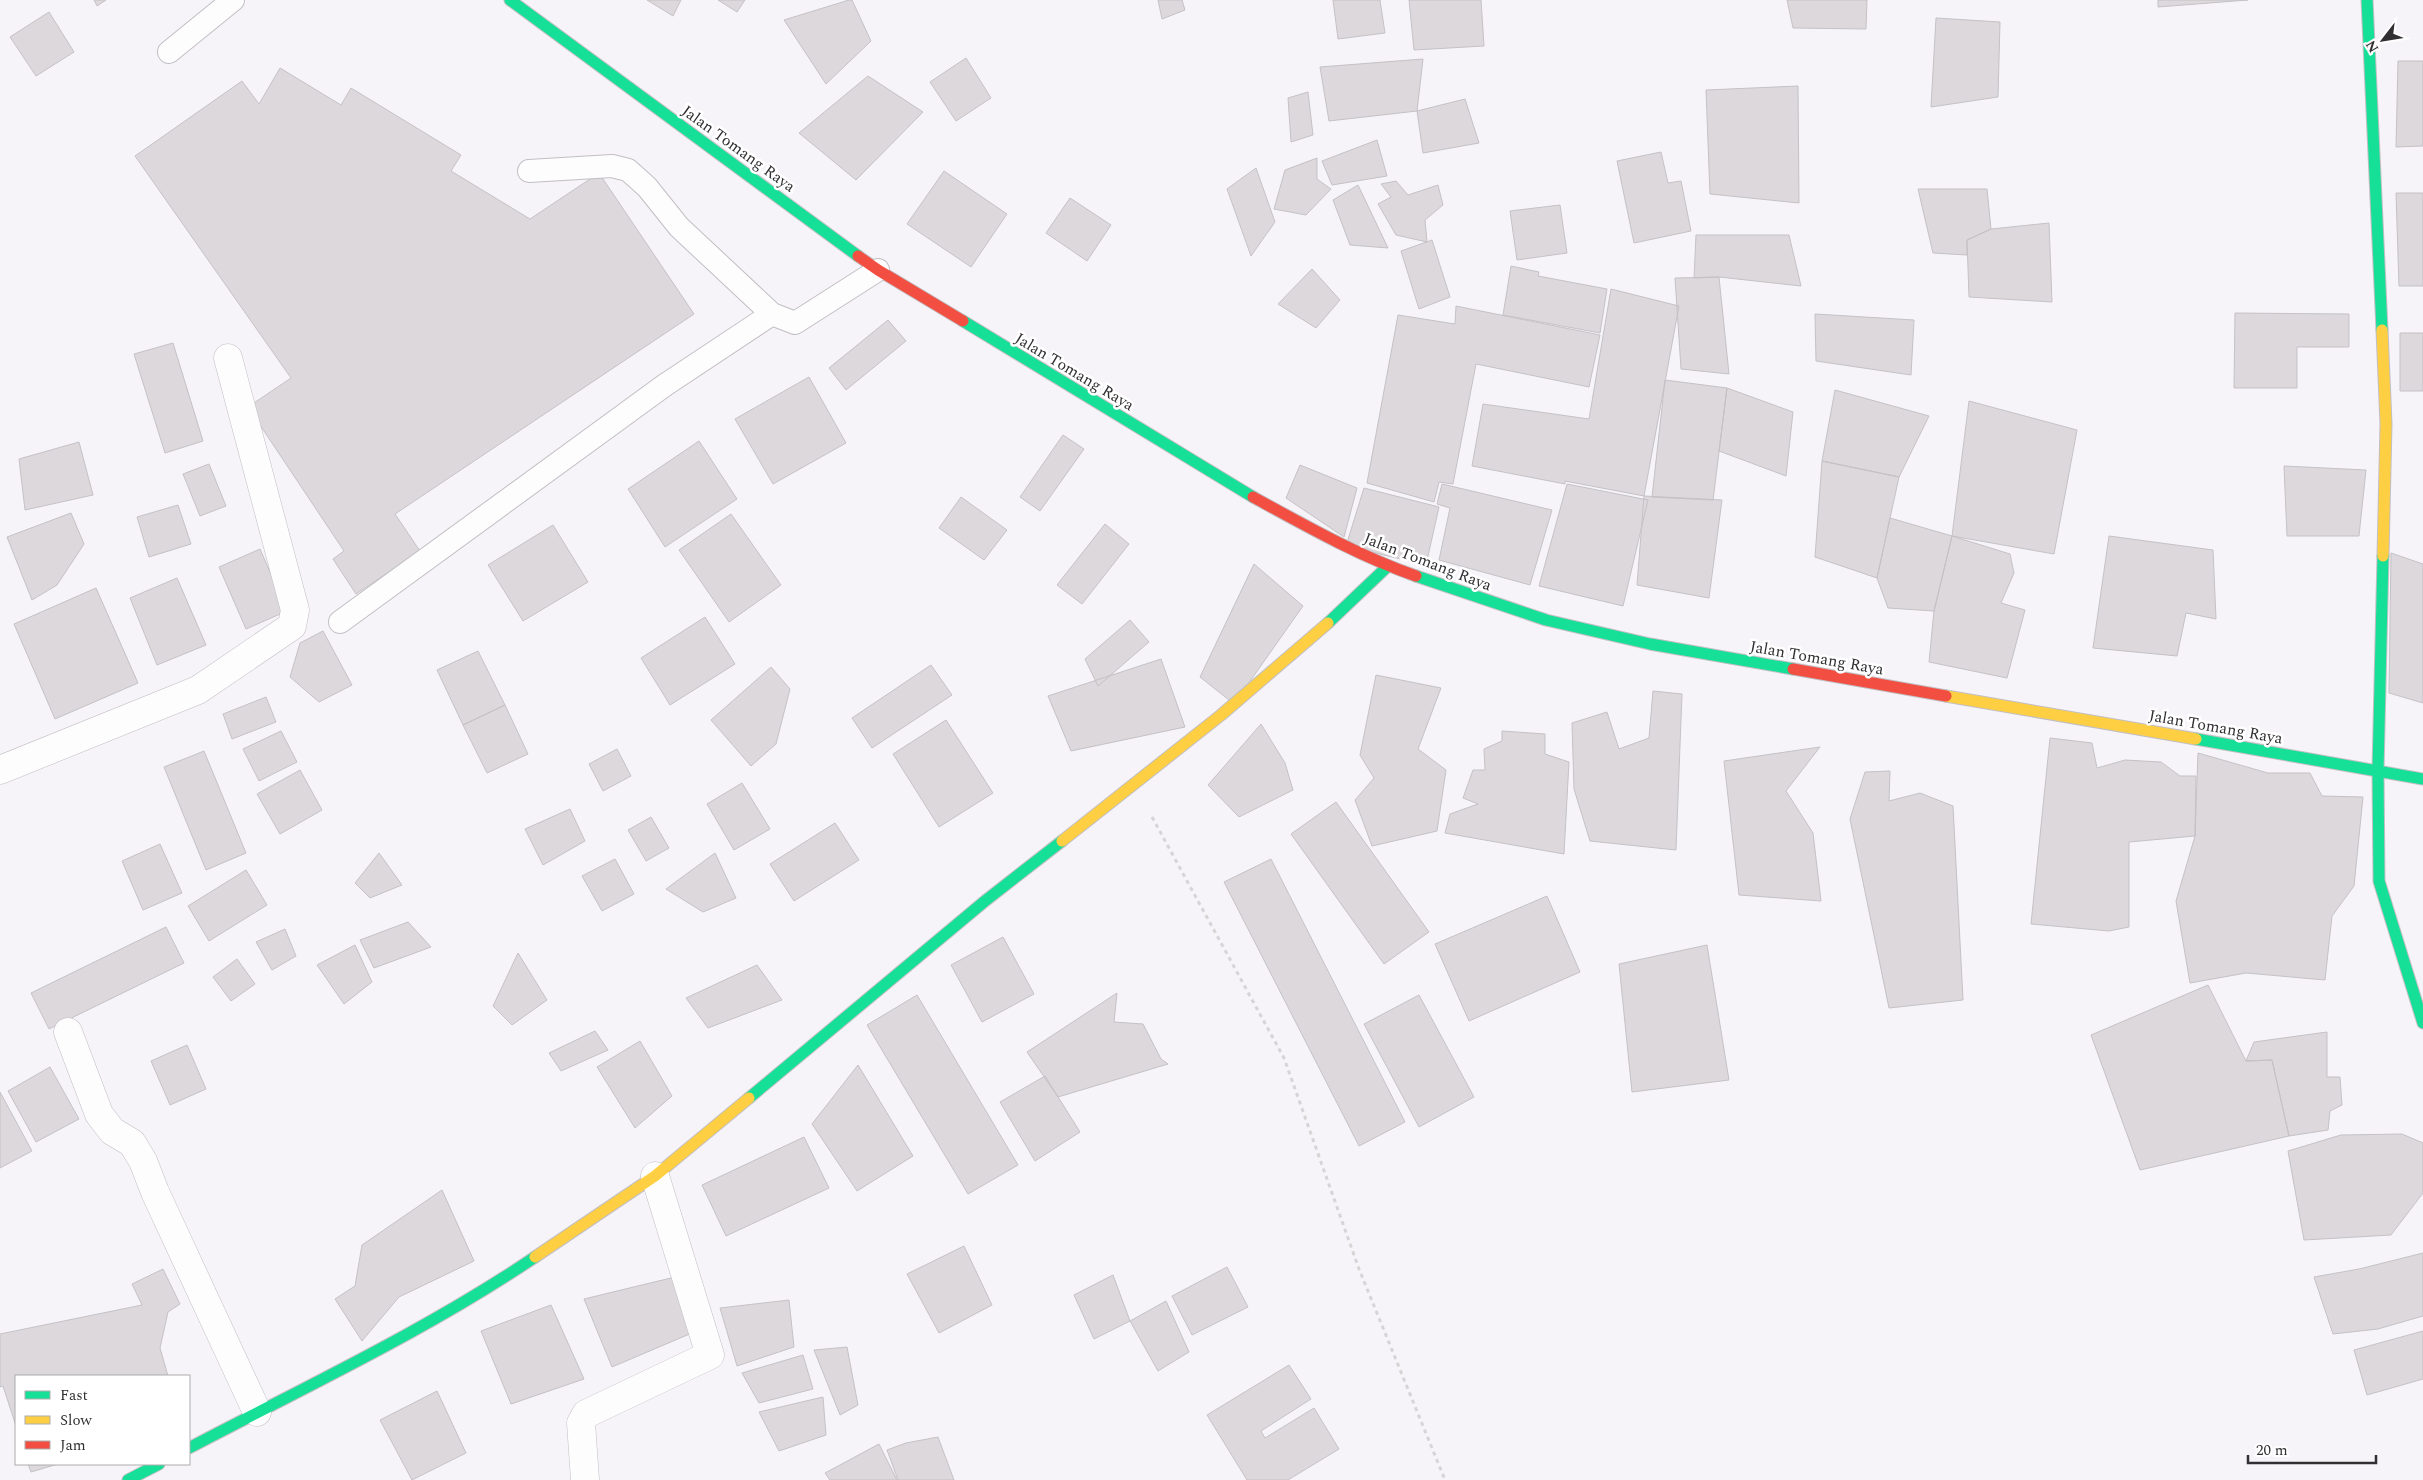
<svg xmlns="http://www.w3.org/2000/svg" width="2423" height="1480" font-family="Spectral,serif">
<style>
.building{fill:#dcd8dc;stroke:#c4c2c5}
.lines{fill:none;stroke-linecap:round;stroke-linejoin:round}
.lane-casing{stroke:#c1bfc3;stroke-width:24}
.street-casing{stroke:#c1bfc3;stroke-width:29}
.fast-casing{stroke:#c1bfc3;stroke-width:13}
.slow-casing{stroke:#c1bfc3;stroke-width:13}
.jam-casing{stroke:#c1bfc3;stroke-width:13}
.path{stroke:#d6d5d6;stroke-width:3;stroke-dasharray:4 4;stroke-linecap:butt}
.lane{stroke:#fefdfe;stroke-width:22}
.street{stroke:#fefdfe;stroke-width:28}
.fast{stroke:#16e098;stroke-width:11}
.slow{stroke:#ffcf43;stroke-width:11}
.jam{stroke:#f24e42;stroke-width:11}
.labels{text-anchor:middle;stroke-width:5;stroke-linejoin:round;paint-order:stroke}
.street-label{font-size:16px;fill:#312f32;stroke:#fff}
</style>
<rect width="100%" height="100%" fill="#f7f4f9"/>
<path class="building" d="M94,0H106L97,6Z
M647,0H681L673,16Z
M718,0H745L737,12Z
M849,0H852L871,41L826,84L784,20Z
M1158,0H1182L1185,10L1162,19Z
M1333,0H1380L1385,33L1338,39Z
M1409,0H1481L1484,46L1414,50Z
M1787,0H1867L1866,29L1793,28Z
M2158,0H2248L2158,7Z
M49,12L74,52L36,76L10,37Z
M1936,18L2000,22L1998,97L1931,107Z
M966,58L991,98L956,121L930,82Z
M1423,59L1417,111L1329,121L1320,67Z
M2398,61H2423V146L2396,147Z
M280,68L341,105L351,88L461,155L451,171L530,219L599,173L694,314L395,514L420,551L356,594L333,559L344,551L248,407L291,378L135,156L242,81L259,104Z
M868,76L923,112L856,180L799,133Z
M1798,86L1799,203L1710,194L1706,90Z
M1308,92L1313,135L1291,142L1288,98Z
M1465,99L1479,143L1423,153L1417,111Z
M1377,140L1387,176L1332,185L1322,161Z
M1661,152L1668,183L1681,181L1691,231L1634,243L1617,161Z
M1317,158V179L1331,189L1306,215L1274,209L1285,170Z
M1256,168L1275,222L1251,256L1227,189Z
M944,171L1007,214L971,267L907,224Z
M1396,181L1408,195L1438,185L1443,205L1425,220L1427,242L1396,235L1378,204L1391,197L1381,184Z
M1358,185L1388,248L1350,245L1333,200Z
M1918,189H1987L1991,229L1967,240V255L1933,253Z
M2396,193H2423V286H2399Z
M1070,198L1111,225L1087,261L1046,233Z
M1560,205L1567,253L1517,260L1510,211Z
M2049,223L2052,302L1969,297L1967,240L1991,229Z
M1696,235H1789L1801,286L1719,277L1694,278Z
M1432,240L1450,297L1419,309L1401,251Z
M1511,266L1539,272L1538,276L1607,289L1600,333L1503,315Z
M1312,269L1340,300L1316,328L1278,304Z
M1719,277L1729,374L1681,369L1675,278Z
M1611,289L1679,306L1644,496L1565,481V484L1472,466L1483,404L1589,419Z
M1456,306L1600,335L1589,387L1476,364L1453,484L1439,482L1434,502L1367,483L1398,315L1455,324Z
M2235,313L2349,314V347H2297V388H2234Z
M1815,314L1914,320L1911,375L1816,361Z
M888,320L906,341L846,390L829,368Z
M2400,333H2423V391H2400Z
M173,343L203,441L165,453L134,354Z
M809,377L846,443L773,484L735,419Z
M1665,380L1727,388L1713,500L1652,497Z
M1727,388L1793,412L1786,476L1719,451Z
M1835,390L1929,416L1899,477L1822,461Z
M1969,401L2077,430L2054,554L1952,536Z
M1063,435L1084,449L1040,511L1020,497Z
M699,441L737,499L665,547L628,489Z
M79,442L93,495L25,510L19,459Z
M1822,461L1899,477L1877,578L1815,557Z
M209,464L226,506L200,516L183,474Z
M1300,465L1357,488L1344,537L1286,498Z
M2284,466L2366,470L2359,536H2287Z
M1442,484L1552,510L1530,585L1439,560L1450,508L1437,504Z
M1567,484L1648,500L1623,606L1539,586Z
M1364,488L1439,507L1426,565L1346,546Z
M1644,496L1722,500L1709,598L1637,585Z
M961,497L1007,530L984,560L939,528Z
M178,505L191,544L149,557L137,517Z
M71,513L84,544L57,585L32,600L7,537Z
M731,514L781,585L729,622L679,550Z
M1890,518L1952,536L1934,611L1888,608L1877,578Z
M1105,524L1129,544L1082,604L1057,585Z
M553,525L588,582L523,621L488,565Z
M1952,536L2010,554L2014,573L2001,603L2025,610L2007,678L1929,662L1934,611Z
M2109,536L2213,550L2216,619L2186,613L2177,656L2093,648Z
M260,549L287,611L246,629L219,567Z
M2391,553L2423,564V703L2389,693Z
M1254,564L1303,606L1234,704L1200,677Z
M177,578L206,645L157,665L130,598Z
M96,588L138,683L55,719L14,624Z
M705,617L735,664L670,705L641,658Z
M1130,620L1149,642L1098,686L1085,659Z
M323,631L352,685L319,702L290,677L300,643Z
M478,651L505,705L463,725L437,670Z
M1161,659L1185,727L1071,751L1048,696Z
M931,665L952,695L872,748L852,718Z
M771,667L790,689L776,744L751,766L711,720Z
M1376,675L1441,688L1418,749L1446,770L1437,831L1372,846L1355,800L1374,778L1360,755Z
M1653,691L1682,694L1676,850L1590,841L1574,789L1572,723L1607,712L1619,749L1649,738Z
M266,697L276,722L232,739L223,714Z
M505,705L528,754L487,773L463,725Z
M946,720L993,793L939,827L893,754Z
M1261,724L1285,763L1293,790L1239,817L1208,785Z
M281,731L297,762L259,781L243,749Z
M1502,731L1545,734V754L1569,762L1564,854L1445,833L1450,814L1478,804L1463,798L1473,770H1485L1484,749L1502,741Z
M2050,738L2092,743L2097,768L2125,760L2161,762L2180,776H2196L2195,836L2129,842V927L2109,931L2031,924Z
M1820,747L1786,791L1813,833L1821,901L1739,895L1724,761Z
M617,749L631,776L603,791L589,764Z
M204,751L246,853L206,870L164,767Z
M2198,753L2268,773H2310L2322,796L2363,797L2354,886L2332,916L2325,980L2246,973L2190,983L2176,901L2195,836Z
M300,770L322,810L280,834L257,794Z
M1890,771L1889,801L1920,793L1953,806L1963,1000L1889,1008L1850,819L1865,772Z
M742,783L770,829L734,850L707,804Z
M1336,802L1429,932L1384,964L1291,834Z
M570,809L585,841L543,865L525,829Z
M651,817L669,848L646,861L628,830Z
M835,823L859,860L794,901L770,864Z
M160,844L182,893L143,910L122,861Z
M379,853L402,885L370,898L355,883Z
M715,853L736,898L703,912L666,889Z
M615,859L634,894L602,911L582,876Z
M1271,859L1405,1122L1359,1146L1224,882Z
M246,870L267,905L209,941L188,906Z
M1547,896L1580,972L1469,1021L1435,944Z
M408,922L431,947L374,968L360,940Z
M166,927L184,963L49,1029L31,993Z
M285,929L296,956L272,970L256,942Z
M1003,937L1034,994L982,1022L951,965Z
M355,945L372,982L344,1004L317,965Z
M1707,945L1729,1080L1632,1092L1619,964Z
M518,953L547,1000L512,1025L493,1006Z
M237,959L255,984L231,1001L213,977Z
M757,965L782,1000L708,1028L686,998Z
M2208,985L2246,1061L2272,1060L2289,1136L2140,1170L2091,1035Z
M1117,993L1114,1022L1143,1024L1161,1059L1168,1064L1058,1097L1027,1052Z
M917,995L1018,1165L968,1194L867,1025Z
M1419,995L1474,1097L1419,1127L1364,1024Z
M595,1031L608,1050L561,1071L549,1053Z
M2327,1032V1077H2340L2342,1105L2330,1111L2328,1130L2289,1136L2272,1060L2246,1061L2254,1042Z
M640,1041L672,1096L635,1128L597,1067Z
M187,1045L206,1089L170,1105L151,1061Z
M858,1065L913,1156L857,1191L812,1124Z
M50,1067L79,1119L36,1142L8,1091Z
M1045,1076L1080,1132L1035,1161L1000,1102Z
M0,1092L32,1151L0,1168Z
M2402,1134L2423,1143V1193L2391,1235L2304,1240L2288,1151L2341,1135Z
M804,1137L829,1188L726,1236L702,1185Z
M442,1190L474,1261L399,1297L362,1341L335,1299L355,1286L362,1245Z
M964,1246L992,1305L939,1333L907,1274Z
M2423,1253V1316L2378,1329L2333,1334L2314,1277L2359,1269Z
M1227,1267L1248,1307L1192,1335L1172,1296Z
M163,1269L180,1304L168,1312L160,1348L168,1376H16V1426L3,1386L0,1387V1334L142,1305L132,1284Z
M1113,1275L1130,1321L1094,1339L1074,1295Z
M675,1277L699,1330L612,1367L584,1299Z
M789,1300L794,1347L737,1366L720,1308Z
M1166,1301L1189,1352L1158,1371L1130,1321Z
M551,1305L584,1379L511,1404L481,1331Z
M2423,1331V1379L2367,1395L2354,1350Z
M847,1347L858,1405L840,1415L814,1350Z
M803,1355L813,1389L759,1403L742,1373Z
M1289,1365L1311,1399L1261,1431L1265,1438L1314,1408L1339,1449L1288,1480H1247L1207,1415Z
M437,1391L466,1453L412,1480L380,1420Z
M823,1397L826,1435L779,1451L759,1412Z
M938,1437L954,1480H898L887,1450L906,1443Z
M879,1444L897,1480H830L825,1473Z
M28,1464H58L31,1472Z"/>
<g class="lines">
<defs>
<path id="lane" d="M169,52L233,0
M529,171L612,166L628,170L647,187L679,227L772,314
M340,622L665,385L772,314L795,323L878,270"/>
<path id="street" d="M0,770L198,690L292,626L295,610L228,358
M68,1032L99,1114L112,1131L132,1143L143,1161L155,1192L257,1412
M585,1480L581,1423L586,1414L710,1355L655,1176"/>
<path id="fast" d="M510,0L858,256
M2367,0L2382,330
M963,321L1253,497
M2383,556L2378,770L2379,881L2423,1023
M1416,576L1546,620L1650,644L1793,669
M1328,623L1388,566
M2196,739L2423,779
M749,1098L985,901L1062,841
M189,1448C305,1387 427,1330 535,1257
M128,1480L159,1464"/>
<path id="slow" d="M2382,330L2386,424L2383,556
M1946,696L2196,739
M1062,841L1221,715L1328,623
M535,1257L655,1176L749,1098"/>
<path id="jam" d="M858,256L878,270L963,321
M1253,497C1306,526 1359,556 1416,576
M1793,669L1946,696"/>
</defs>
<use href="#lane" class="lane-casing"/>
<use href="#street" class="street-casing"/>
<use href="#fast" class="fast-casing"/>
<use href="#slow" class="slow-casing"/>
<use href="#jam" class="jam-casing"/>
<path class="path" d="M1152,817L1284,1058L1359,1269L1445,1480"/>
<use href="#lane" class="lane"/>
<use href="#street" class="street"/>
<use href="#fast" class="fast"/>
<use href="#slow" class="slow"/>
<use href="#jam" class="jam"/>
</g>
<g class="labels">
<g class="street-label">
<text transform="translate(739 148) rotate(36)" y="6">Jalan Tomang Raya</text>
<text transform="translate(1075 371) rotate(31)" y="6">Jalan Tomang Raya</text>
<text transform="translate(1428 561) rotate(21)" y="6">Jalan Tomang Raya</text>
<text transform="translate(1817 657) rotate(10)" y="6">Jalan Tomang Raya</text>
<text transform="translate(2216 726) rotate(10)" y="6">Jalan Tomang Raya</text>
</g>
</g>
<rect x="15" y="1375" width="175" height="90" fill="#ffffff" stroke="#adacad"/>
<rect x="25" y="1391" width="25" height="8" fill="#16e098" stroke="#adacad"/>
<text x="60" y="1400" font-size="15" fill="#312f32">Fast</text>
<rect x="25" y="1416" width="25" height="8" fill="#ffcf43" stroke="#adacad"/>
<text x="60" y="1425" font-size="15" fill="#312f32">Slow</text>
<rect x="25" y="1441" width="25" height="8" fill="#f24e42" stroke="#adacad"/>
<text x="60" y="1450" font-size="15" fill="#312f32">Jam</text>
<g transform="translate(2383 40) rotate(239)" stroke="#ffffff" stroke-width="4" paint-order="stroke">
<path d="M0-4L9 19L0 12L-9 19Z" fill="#312f32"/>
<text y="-8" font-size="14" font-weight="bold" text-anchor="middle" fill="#312f32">N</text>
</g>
<path d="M2248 1455v8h128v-8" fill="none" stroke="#312f32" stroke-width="2.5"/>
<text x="2256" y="1455" font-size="15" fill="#312f32" stroke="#ffffff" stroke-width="4" paint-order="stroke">20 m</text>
</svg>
